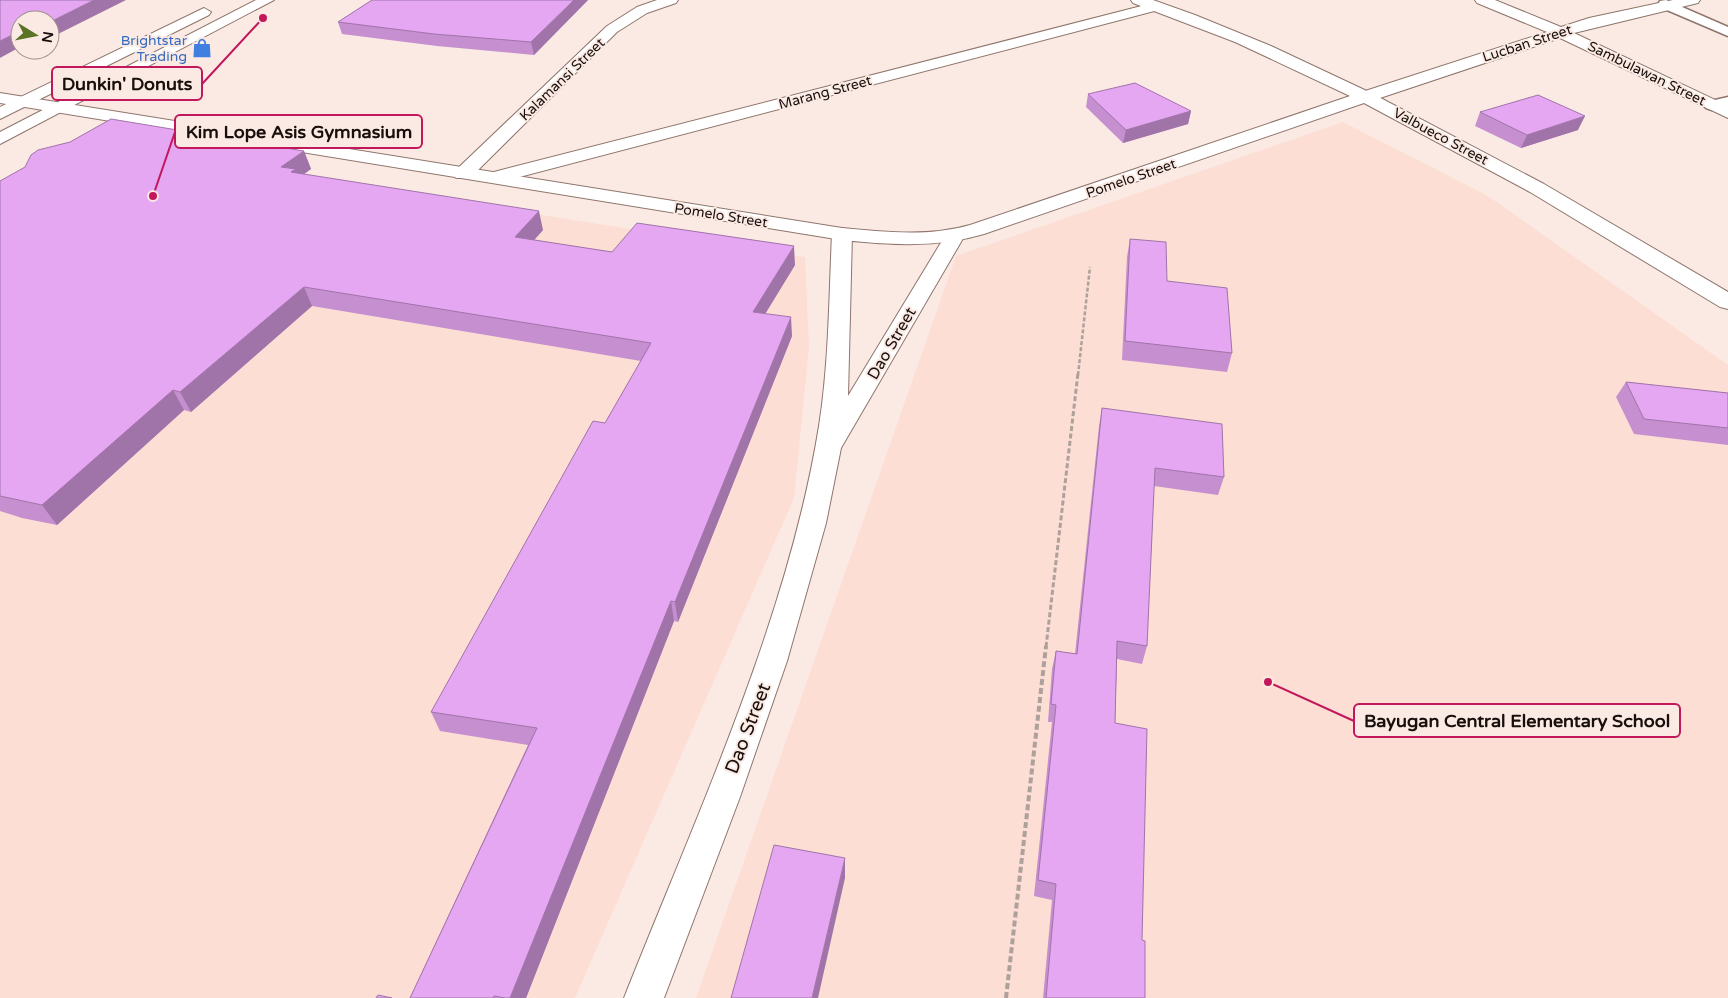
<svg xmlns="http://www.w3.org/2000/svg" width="1728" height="998" font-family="'Varela Round',sans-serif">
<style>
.built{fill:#fcded4}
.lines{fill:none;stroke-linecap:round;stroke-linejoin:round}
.service-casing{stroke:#8e756b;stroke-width:3}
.minor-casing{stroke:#8e756b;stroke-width:2}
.tertiary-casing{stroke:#8e756b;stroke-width:2}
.trunk-casing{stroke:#8e756b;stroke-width:2}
.path-far2{stroke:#aea09b;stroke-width:2.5;stroke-dasharray:4 2;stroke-linecap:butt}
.path-far1{stroke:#aea09b;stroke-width:3;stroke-dasharray:5 2.5;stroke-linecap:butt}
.path{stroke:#aea09b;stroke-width:4;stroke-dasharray:6 3;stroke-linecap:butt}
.service{fill:#fff;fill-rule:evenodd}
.minor{fill:#fff;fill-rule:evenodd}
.tertiary{fill:#fff;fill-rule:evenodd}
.trunk{fill:#fff;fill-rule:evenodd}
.wall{fill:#c58fd0}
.shaded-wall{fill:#a074a9}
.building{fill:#e5a6f2;stroke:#a074a9}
.labels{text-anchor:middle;stroke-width:4;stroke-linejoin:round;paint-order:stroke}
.far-shop-label{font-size:14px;fill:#366cbe;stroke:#fbeae4;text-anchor:end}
.far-street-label{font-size:14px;fill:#180f0c;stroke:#fbeae4}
.street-label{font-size:16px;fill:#180f0c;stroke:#fbeae4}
.near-street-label{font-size:19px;fill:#180f0c;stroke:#fbeae4}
.leader{fill:none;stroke:#c2185b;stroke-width:2}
.callout-dot{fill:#c2185b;stroke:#fbeae4;stroke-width:2}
.callout{fill:#fbeae4;stroke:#c2185b;stroke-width:2}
.callout-label{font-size:18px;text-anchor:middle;font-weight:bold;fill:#180f0c}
</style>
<rect width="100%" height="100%" fill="#fbeae4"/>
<path class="built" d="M1343,122L1488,196L1728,365V998H696L956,256Z
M329,181L805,257L809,347L794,498L575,998H0V346Z"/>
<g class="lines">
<defs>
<path id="service" d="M1666,0L1728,27V36L1660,7L1658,4L1660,1Z
M1728,97V107L1712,110L1706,108L1704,105L1706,102Z"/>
<path id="minor" d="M657,0H678L676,3L647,13L617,32L470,178H456L453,174L456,170L607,26L637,7Z
M1475,0H1495L1561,27L1589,18L1673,0H1700L1698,3L1574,33L1728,106V118L1560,38L1371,101H1359L1356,97L1359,93L1547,32L1477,3Z
M1157,2L1164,6L1162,9L500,182H486L483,178L486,174Z
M842,228L849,230L852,234L848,396L948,231L955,229L962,231L965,235L841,448L826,523L787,661L740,797L664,998H624C696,816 788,619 819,426C829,363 829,298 832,234L835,230Z"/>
<path id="tertiary" d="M1131,0H1153L1195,15L1271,46L1371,93L1544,184L1728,292V309L1720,307L1530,192L1364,103L984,234C937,248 891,245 842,240L0,103V93L842,228C884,232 928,237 970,225L1350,96L1235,42L1133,3Z"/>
<path id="trunk" d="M256,0H274L0,144V132Z
M204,8L211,12L209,15L0,119V107Z"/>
</defs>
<use href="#service" class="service-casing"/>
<use href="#minor" class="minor-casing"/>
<use href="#tertiary" class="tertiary-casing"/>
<use href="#trunk" class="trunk-casing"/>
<path class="path-far2" d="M1078,375L1090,267"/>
<path class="path-far1" d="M1046,647L1078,373"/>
<path class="path" d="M1006,998L1046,646"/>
<use href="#service" class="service"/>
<use href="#minor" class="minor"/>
<use href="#tertiary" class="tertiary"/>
<use href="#trunk" class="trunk"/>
</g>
<path class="wall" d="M372,0H588L534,55L437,46L342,34L338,22Z
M1088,94L1191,111L1188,124L1123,143L1086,107Z
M1480,112L1578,130L1521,148L1475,126Z
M304,151L311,169L303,174L543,230L534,240L612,252L795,265L765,314L792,336L678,622L674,621L526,998H410L528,745L440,731L431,712L605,423L641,361L312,306L191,412L184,410L57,525L22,518L0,511V181Z
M1130,239L1167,281L1232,353L1227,372L1122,360L1127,257Z
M1626,382L1728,393V445L1634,434L1616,397Z
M1102,408L1224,477L1218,495L1154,486L1147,646L1142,664L1117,659L1115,723L1142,940L1145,998H1043L1052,900L1034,896L1052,722H1048L1052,669L1056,651L1075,654L1099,426Z"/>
<path class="shaded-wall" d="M94,0H126L50,38V22Z
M574,0H588L534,55L531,42Z
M20,31V47L0,58V41Z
M1191,111L1188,124L1123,143L1126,130Z
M1585,116L1578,130L1521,148L1527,135Z
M304,151L311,169L299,178L281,167Z
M539,211L543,230L520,256L515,237Z
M794,246L795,265L754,332L753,312Z
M304,287L312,306L191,412L180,392Z
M791,317L792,336L678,622L675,602Z
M173,390L184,410L57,525L42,505Z
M671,601L674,621L526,998H510Z
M845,858V878L818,998H812Z"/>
<path class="building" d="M0,0H94L50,22V20H20V31L0,41Z
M372,0H574L531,42L434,34L338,22Z
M1135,83L1191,111L1126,130L1088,94Z
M1538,95L1585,116L1527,135L1480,112Z
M111,119L304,151L281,167L296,169L291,172L539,211L515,237L612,252L637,223L794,246L753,312L791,317L675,602L671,601L510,998H505L494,996L493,998H410L537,728L431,712L593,421L605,423L651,343L304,287L180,392L173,390L42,505L0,496V181L25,167L31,155L38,150L70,142Z
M1130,239L1166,242L1167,281L1227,288L1232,353L1125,341Z
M1626,382L1728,393V428L1644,419Z
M1102,408L1222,424L1224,477L1155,468L1147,646L1117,641L1115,723L1147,729L1142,940L1145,941V998H1046L1056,884L1038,880L1056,705L1051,704L1056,651L1077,654Z
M774,845L845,858L812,998H731Z
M378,995L392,998H376Z"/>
<defs>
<symbol id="shop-bare" viewBox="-9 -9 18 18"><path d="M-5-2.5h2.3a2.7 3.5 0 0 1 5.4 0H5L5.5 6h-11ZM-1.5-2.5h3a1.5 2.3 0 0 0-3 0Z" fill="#3f7fe0" stroke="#fbeae4" stroke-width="2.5" paint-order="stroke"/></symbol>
</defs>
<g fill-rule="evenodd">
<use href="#shop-bare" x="188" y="34" width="28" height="28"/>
</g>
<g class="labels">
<g class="far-shop-label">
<text x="187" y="45">Brightstar<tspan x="187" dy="16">Trading</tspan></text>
</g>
<g class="far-street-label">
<text transform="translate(1527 43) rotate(-18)" y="5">Lucban Street</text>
<text transform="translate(1647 73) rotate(26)" y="5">Sambulawan Street</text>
<text transform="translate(562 79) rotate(-44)" y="5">Kalamansi Street</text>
<text transform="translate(825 92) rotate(-15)" y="5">Marang Street</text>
<text transform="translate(1441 136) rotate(28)" y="5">Valbueco Street</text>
<text transform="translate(1131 178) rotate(-19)" y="5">Pomelo Street</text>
<text transform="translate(721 215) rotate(9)" y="5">Pomelo Street</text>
</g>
<g class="street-label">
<text transform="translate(891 343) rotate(-60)" y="6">Dao Street</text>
</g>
<g class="near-street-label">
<text transform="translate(747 728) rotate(-69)" y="7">Dao Street</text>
</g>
</g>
<path class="leader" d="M263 18L202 84M153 196L175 132M1268 682L1354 721"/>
<g class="callout-dot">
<circle cx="263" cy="18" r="5"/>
<circle cx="153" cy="196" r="5"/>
<circle cx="1268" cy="682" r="5"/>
</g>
<g class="callout">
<rect x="52" y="67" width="150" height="33" rx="5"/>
<rect x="175" y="115" width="247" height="33" rx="5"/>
<rect x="1354" y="704" width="326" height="33" rx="5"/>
</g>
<g class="callout-label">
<text x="127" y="90">Dunkin' Donuts</text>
<text x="299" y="138">Kim Lope Asis Gymnasium</text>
<text x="1517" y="727">Bayugan Central Elementary School</text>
</g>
<g transform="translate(35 35) rotate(100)"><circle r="24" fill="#fbeae4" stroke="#a0928e"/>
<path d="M0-4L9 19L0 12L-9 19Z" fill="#5b7324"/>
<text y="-8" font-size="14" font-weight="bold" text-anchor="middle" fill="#180f0c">N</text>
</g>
</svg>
